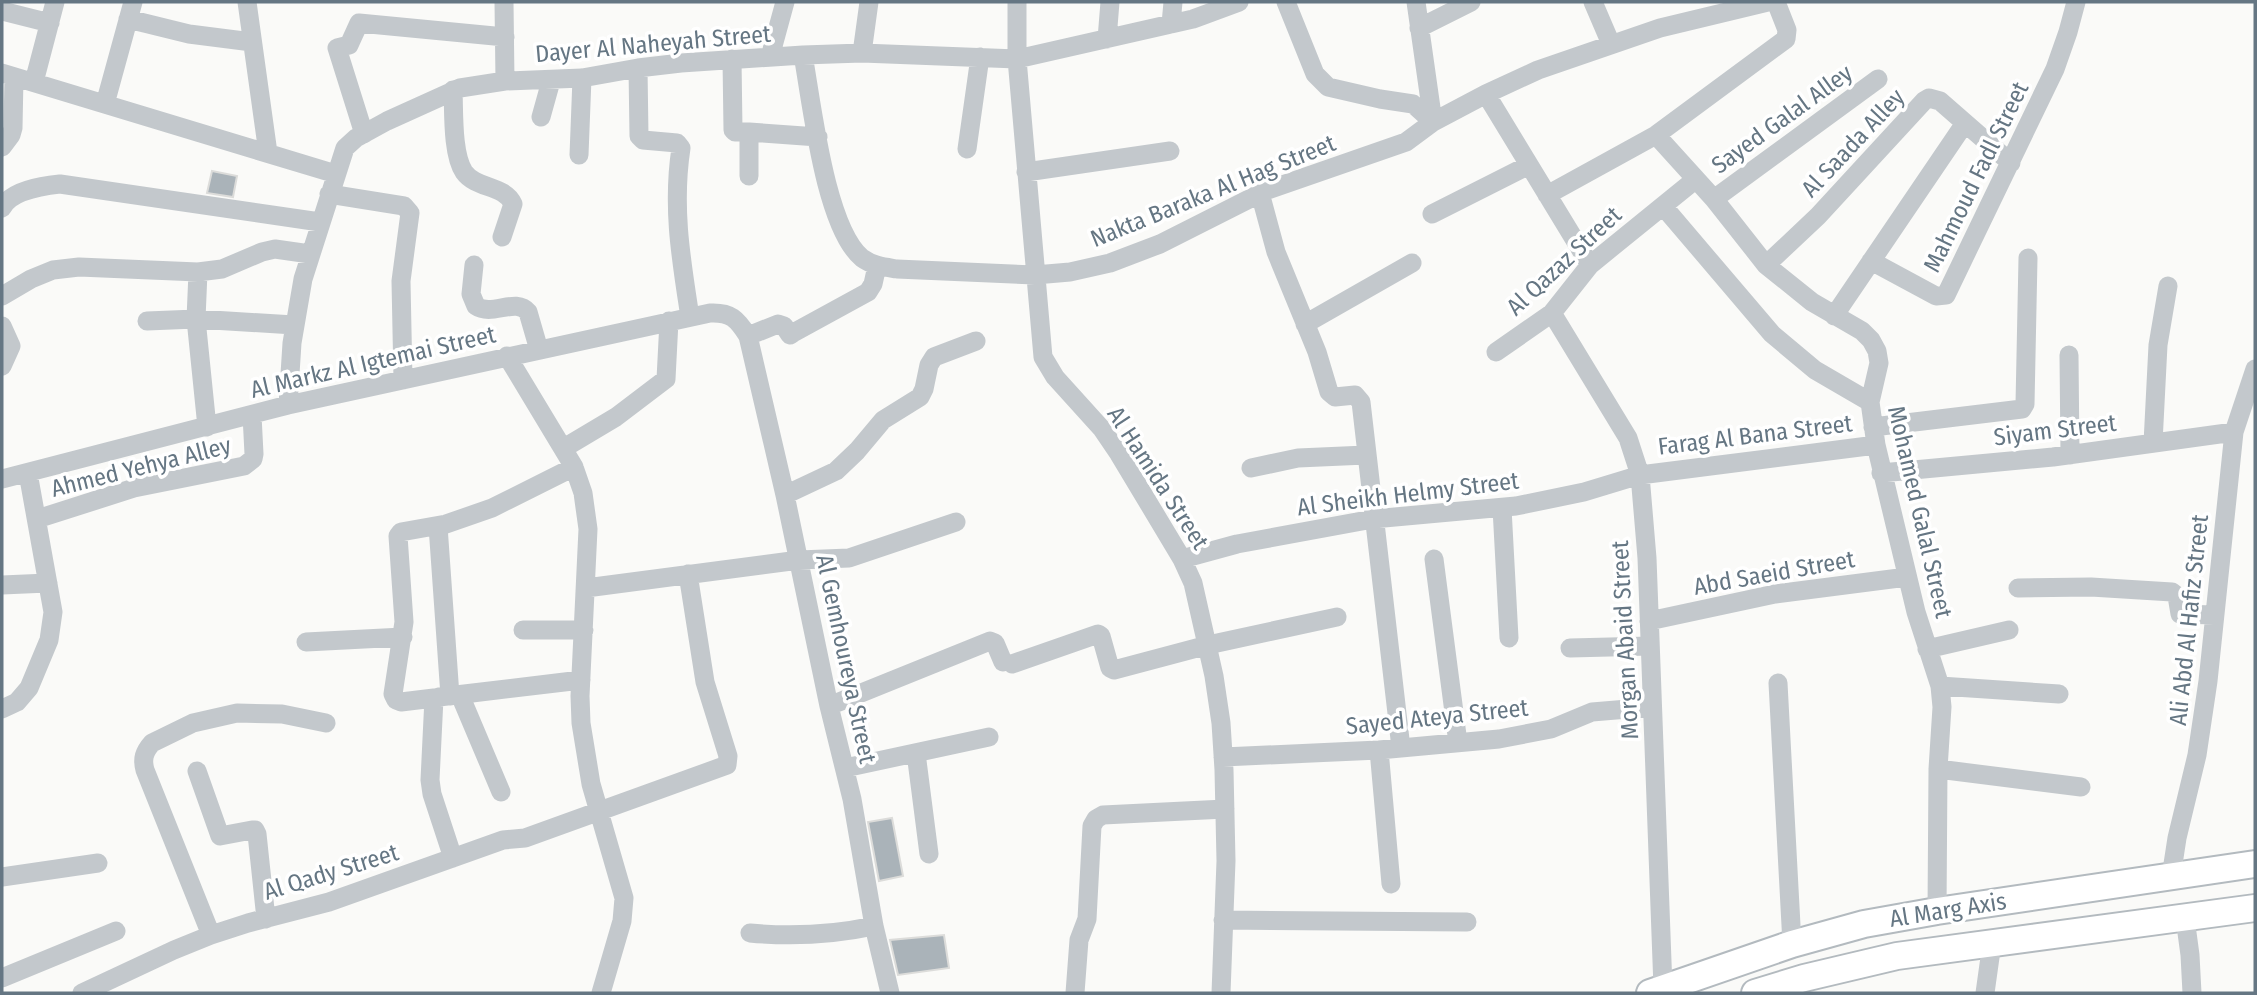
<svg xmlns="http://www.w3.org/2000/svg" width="2257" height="995" font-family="'Fira Sans Condensed',sans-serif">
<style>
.building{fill:#aab3b9;stroke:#dcdcda;stroke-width:2}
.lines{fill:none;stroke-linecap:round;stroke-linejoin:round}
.secondary-casing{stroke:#b3babf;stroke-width:30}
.street{stroke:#c3c8cc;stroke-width:19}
.secondary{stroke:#fff;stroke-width:26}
.labels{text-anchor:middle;stroke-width:7;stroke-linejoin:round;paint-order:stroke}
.street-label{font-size:24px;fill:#657683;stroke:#fff}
</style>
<rect width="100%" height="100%" fill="#fafaf8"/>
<path class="building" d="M212,171L237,176L233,197L207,193Z
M892,818L903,876L879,881L868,822Z
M944,935L949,968L898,975L890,940Z"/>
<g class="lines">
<defs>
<path id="secondary" d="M1650,993L1792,944L1864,924L1937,911L2255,864
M1755,993L1804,978L1897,956L2255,908"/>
</defs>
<use href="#secondary" class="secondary-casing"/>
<path class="street" d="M247,2L268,153
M504,2L505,81
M1017,2V59L1043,357L1055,377L1102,429L1119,454L1182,559L1193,583L1214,676L1221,723L1224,770L1226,861L1221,993
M1286,2L1315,74L1328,87L1380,99L1413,104L1433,122
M1416,2L1433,122
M1593,2L1611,44
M2,11L50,23
M128,19L189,34L252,42
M1171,24L1173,2
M1419,28L1471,2
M1107,39L1110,2
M862,53L869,2
M803,55C812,104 825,227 862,258C873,266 885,267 897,269L1035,275L1070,272L1110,263L1160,244L1265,191L1406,142L1433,122L1486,94L1538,70L1660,28L1768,2
M770,57L785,2
M732,59L733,130L735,132H749V176
M638,68L639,136L643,140L677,143L681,148C672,207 681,259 690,317
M2,73L336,174
M34,82L55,2
M453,90C454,111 452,154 464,172C476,189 505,185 513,204L502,237
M1486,94L1590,265
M105,104L133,2
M541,117L551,81
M749,132L818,137
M364,134L337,48L349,45L359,23L505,37
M1656,135L1714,199L1766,265L1812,302L1862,331L1871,340L1877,351L1879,363L1870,402L1876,445L1916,612L1940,686L1942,707L1938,769L1937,911
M2,147L11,135L13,128L14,77
M967,149L980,57
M579,155L582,78
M1026,172L1170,151
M1260,193L1276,252L1317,352L1329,392L1335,397L1355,395L1361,402L1401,748
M329,194L404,206L410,213L401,281L403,380
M1547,195L1656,135L1786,39L1787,30L1776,2
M1714,199L1878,79
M1663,206L1772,334L1815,370L1870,402
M2,208C11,190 42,186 60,184L320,222
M1432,214L1529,165
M1871,261L1936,296L1946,295L2055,69L2068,32L2076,2
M474,265L471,294L476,306C492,317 516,297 528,312L539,350
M1766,265L1818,216L1924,101L1929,98L1940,101L2011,163
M198,272L196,319L207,427
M2,296L31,279L53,270L79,267L198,272L222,269L262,252L275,249L310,254
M1552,313L1628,438L1640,475L1647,558L1663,988
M1834,316L1965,123
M147,321L196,319L294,325
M1305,324L1412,263
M2,326L11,346L2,366
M748,336L778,324L784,326L790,335L793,333L868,292L873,284L877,266
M1496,352L1552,313L1590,265L1696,179
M2069,355L2070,455
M507,356L574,467L583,493L588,529L580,696L581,723L591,784L624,898L622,921L601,993
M288,405L292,343L303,279L345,148L356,138L387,121L460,88L505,81L582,78L638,68L681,63L803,55L862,53L1017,59L1193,19L1239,2
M1873,427L2022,409L2025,404L2028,258
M2153,443L2158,345L2168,286
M564,448L616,417L666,379L669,321
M1251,468L1298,458L1366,455
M1881,473L2053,457L2234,432
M2,479L288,405L710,313C731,312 737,319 748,336L785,495L829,706L852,799L874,926L890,993
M785,495L836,471L857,451L883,420L920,397L924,389L929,365L934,357L976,341
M1502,508L1509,638
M37,519L134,488L244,466L253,459L254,454L252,415
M438,526L450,696
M1182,559L1237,544L1373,519L1516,506L1584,492L1640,475L1876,445
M1434,559L1458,743
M2,585L48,583
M586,588L799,560L849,558L956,522
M2018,588L2091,587L2172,592L2177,596L2180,614L2214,615
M1649,621L1775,594L1907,577
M523,630H584
M306,642L403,637
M1570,648L1650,646
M1927,649L2009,630
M1012,664L1098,634L1101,636L1110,668L1114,670L1208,645L1337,617
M1778,683L1792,944
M1940,686L2059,694
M460,695L501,792
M439,697L581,680
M829,706L990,641L995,643L1003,662
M2,709L17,702L29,688L49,640L53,612L28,473
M1379,750L1391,884
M916,753L929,854
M1223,757L1379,750L1499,739L1551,729L1592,712L1652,707
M845,768L989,737
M1938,769L2081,787
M197,771L220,836L252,830H255L257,834L266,919
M453,858L432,794L430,780L434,698L401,702L396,700L393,694L404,622L398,536L401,532L446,524L492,508L574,467
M2,877L98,863
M2171,877L2177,838L2197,755L2208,681L2234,432L2255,369
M2185,918L2190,955L2192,993
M1223,920L1467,922
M750,933C793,937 832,935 874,926
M211,935L145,770C142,759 144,752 152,743L193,723L237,713L282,714L326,723
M2,978L116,931
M82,993L174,950L211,935L248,923L329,902L503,840L525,838L727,765L728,756L705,682L688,574
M1075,993L1079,940L1087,919L1092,826L1096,819L1103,815L1225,809
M1985,993L1992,943"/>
<use href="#secondary" class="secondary"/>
</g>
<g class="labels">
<g class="street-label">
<text transform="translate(653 44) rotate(-5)" y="8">Dayer Al Naheyah Street</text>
<text transform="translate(1782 119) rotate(-36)" y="8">Sayed Galal Alley</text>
<text transform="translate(1853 143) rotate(-47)" y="8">Al Saada Alley</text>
<text transform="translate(1976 177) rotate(-64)" y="8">Mahmoud Fadl Street</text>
<text transform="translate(1213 191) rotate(-22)" y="8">Nakta Baraka Al Hag Street</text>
<text transform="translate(1564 261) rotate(-43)" y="8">Al Qazaz Street</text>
<text transform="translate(373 362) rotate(-13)" y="8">Al Markz Al Igtemai Street</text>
<text transform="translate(2055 430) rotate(-7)" y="8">Siyam Street</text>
<text transform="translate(1755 435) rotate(-7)" y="8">Farag Al Bana Street</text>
<text transform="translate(141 467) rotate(-14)" y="8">Ahmed Yehya Alley</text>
<text transform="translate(1158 478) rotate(57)" y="8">Al Hamida Street</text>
<text transform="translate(1408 494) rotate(-7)" y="8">Al Sheikh Helmy Street</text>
<text transform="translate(1920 512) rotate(77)" y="8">Mohamed Galal Street</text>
<text transform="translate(1774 573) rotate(-10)" y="8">Abd Saeid Street</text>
<text transform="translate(2189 620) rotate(-84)" y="8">Ali Abd Al Hafiz Street</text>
<text transform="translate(1625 640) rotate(-93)" y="8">Morgan Abaid Street</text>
<text transform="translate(846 659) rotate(78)" y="8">Al Gemhoureya Street</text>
<text transform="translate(1437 717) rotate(-6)" y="8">Sayed Ateya Street</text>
<text transform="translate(331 872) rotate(-17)" y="8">Al Qady Street</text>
<text transform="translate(1948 910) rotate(-9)" y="8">Al Marg Axis</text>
</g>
</g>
<rect width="2257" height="995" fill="none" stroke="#657683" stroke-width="7"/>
</svg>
